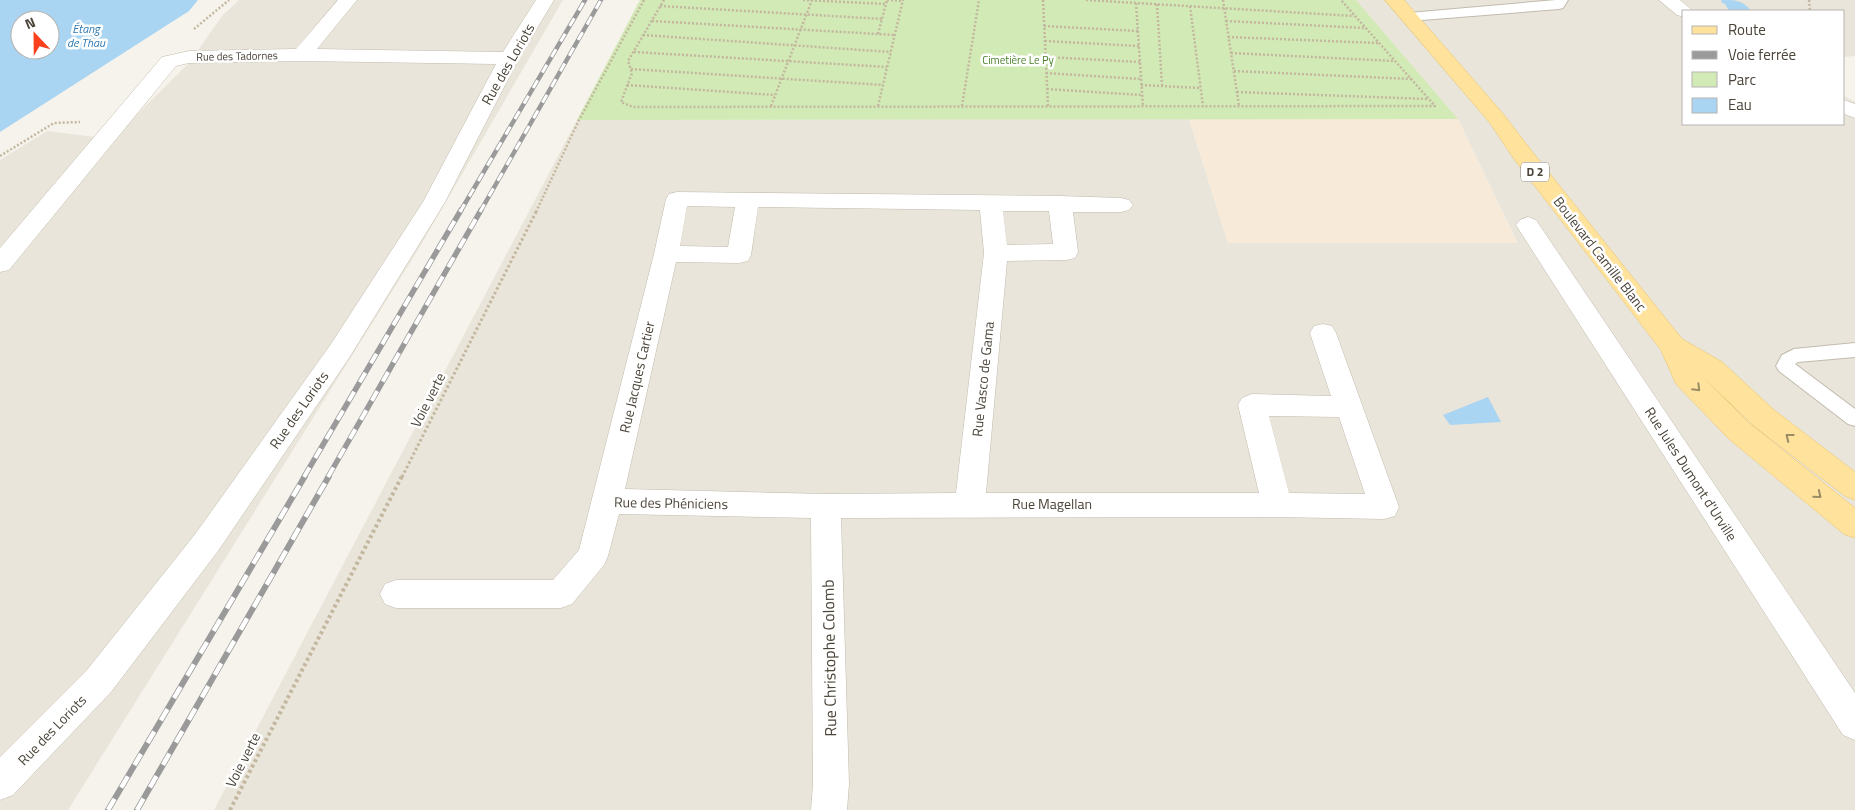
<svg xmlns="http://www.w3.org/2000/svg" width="1855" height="810" font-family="'Titillium Web',sans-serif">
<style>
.residential{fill:#eae5da}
.commercial{fill:#f7ead8}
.green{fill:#d2eab5}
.water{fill:#a9d4f2;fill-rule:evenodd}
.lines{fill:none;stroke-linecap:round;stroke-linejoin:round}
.lane-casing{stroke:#c2bbae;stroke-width:2}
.street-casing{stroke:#c2bbae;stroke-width:1}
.primary-casing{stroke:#e6c16a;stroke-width:1}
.path-far2{stroke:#c4b79f;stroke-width:2.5;stroke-dasharray:2 2;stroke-linecap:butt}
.path-far1{stroke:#c4b79f;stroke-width:3;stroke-dasharray:2.5 2.5;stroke-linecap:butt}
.path{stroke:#c4b79f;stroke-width:4;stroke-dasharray:3 3;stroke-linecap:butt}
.lane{fill:#fff;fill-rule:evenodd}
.street{fill:#fff;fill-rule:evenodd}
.primary{fill:#ffe39c;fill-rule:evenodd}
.rail-far2-casing{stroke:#9a9a9a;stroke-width:4.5}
.rail-far1-casing{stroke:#9a9a9a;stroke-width:5.5}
.rail-casing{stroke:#9a9a9a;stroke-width:6}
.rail-far2{stroke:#fff;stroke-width:3;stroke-dasharray:9;stroke-linecap:butt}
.rail-far1{stroke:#fff;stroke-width:4;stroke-dasharray:11;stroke-linecap:butt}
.rail{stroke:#fff;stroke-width:4.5;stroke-dasharray:13;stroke-linecap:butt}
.oneway{stroke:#9c8c66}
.labels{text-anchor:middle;stroke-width:5;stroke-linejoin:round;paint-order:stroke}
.far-street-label{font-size:11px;fill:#4b4439;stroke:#fff}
.far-park-label{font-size:11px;fill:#4a7f2a;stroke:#fff}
.far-water-label{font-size:12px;font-style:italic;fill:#2e7ab2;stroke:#fff}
.shield{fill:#fff;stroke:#817c74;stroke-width:1}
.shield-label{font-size:12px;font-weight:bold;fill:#4b4439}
.street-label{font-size:14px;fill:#4b4439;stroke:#fff}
.near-street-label{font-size:16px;fill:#4b4439;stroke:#fff}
</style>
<rect width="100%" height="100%" fill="#f6f3ec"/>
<path class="residential" d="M239,0H563L418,250L68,810H0V160L47,131L112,139L189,63L222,16Z
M1356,0H1855V56L1844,57V11H1684V124H1844V96L1855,102V810H214L577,120L1189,119L1228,243L1517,242L1458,119Z"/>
<path class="commercial" d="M1189,119H1458L1517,243H1228Z"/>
<path class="green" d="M640,0H1356L1458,119L577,120Z"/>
<path class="water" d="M0,0H198L189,11L0,132ZM20,20H50V50H20Z
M1722,0C1735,0 1743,0 1751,11H1729L1725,4L1721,2Z
M1488,397L1501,422L1450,425L1443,415Z"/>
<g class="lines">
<defs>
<path id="lane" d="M1556,0H1568L1563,8L1559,9L1409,21L1403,17L1409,13Z
M1855,343V357L1798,362L1795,364L1855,409V426L1848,424L1779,371L1776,366L1782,355L1794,349Z"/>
<path id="street" d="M338,0H357L317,49L503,52L536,0H554L519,58L445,202L349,358L218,551L111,692L13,795L0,800V757L87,670L196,533L331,344L423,202L496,64L302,61L189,63L176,66L9,270L0,272V248L162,57L189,51L296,49Z
M1659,0H1680L1693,11H1684V17L1677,15Z
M1844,100L1855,104V118L1844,114Z
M677,192L1060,196L1121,198L1129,200L1133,205L1129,210L1121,212H1073L1078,252L1075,258L1066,260L1007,261L986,493H1259L1238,405L1242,398L1252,394L1331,396L1310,333L1314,326L1323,324L1332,326L1336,333L1399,507L1395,516L1384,519L1277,517L841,518L849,784L847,810H811L813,784L811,518L619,514L608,556L604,565L572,604L561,608H396L385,604L380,594L385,584L396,580H553L579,550L654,254L666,199L669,194ZM687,206L735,207L728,247L680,246ZM758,207L980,210L984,253L956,493L826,494L625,489L676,262L739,263L748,261L751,255ZM1003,211H1049L1053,244L1007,245ZM1269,416L1339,417L1365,494L1289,493Z
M1528,217L1536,220L1855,693V740L1843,735L1516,225L1520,220Z"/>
<path id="primary" d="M1385,0H1404L1504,115L1530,149L1682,339L1722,362L1774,410L1855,472V500L1845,496L1754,426L1699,373L1749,423L1855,508V538L1844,534L1729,439L1676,384L1661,350L1514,159L1490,123Z"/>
</defs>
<use href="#lane" class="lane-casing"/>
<use href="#street" class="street-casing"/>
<use href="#primary" class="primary-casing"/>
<path class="path-far2" d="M664,0L628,61L632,73L621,102L633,107L1435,106L1341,0
M803,0L886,4
M887,0L903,1
M1043,0L1048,106
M1086,0L1354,16
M1223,0L1239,106
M1809,0L1810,11
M1136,3L1143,106
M1157,4L1162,85
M660,6L883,19
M1190,6L1203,106
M652,21L895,35
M1226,21L1365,28
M1044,26L1138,31
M194,29L229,0
M878,34L887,0
M643,35L891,52
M1228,37L1378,43
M1045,41L1139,46
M634,52L887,67
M1231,53L1394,61
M1046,57L1140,62
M631,69L883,85
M1234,71L1411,79
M1046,73L1141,79
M627,85L775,95
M1141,85L1200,88
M1047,89L1142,95
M1237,92L1428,99
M771,106L812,0
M878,106L903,0
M962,106L979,0
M0,156L54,123L80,122
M536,212L579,120L644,0"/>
<path class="path-far1" d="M402,477L537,210"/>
<path class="path" d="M230,810L402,476"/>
<use href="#lane" class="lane"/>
<use href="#street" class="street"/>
<use href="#primary" class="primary"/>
<defs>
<path id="rail-far2" d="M460,212L585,0
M480,212L601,0"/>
<path id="rail-far1" d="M304,477L461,210
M328,477L481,210"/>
<path id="rail" d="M108,810L305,476
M137,810L329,476"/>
</defs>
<use href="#rail-far2" class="rail-far2-casing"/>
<use href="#rail-far1" class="rail-far1-casing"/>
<use href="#rail" class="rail-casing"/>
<use href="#rail-far2" class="rail-far2"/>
<use href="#rail-far1" class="rail-far1"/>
<use href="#rail" class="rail"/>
</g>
<defs><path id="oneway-chevron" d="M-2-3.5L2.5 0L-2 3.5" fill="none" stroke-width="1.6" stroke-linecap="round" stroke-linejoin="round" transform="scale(1.25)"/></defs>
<g class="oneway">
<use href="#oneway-chevron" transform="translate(1697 388) rotate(45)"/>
<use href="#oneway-chevron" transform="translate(1789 437) rotate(-142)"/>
<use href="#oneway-chevron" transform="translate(1818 495) rotate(39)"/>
</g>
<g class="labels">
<g class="far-street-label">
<text transform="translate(237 56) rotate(-1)" y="4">Rue des Tadornes</text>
</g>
<g class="far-park-label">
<text x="1018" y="64">Cimetière Le Py</text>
</g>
<g class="far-water-label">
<text x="86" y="33">Étang<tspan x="86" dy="14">de Thau</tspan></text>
</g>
<rect class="shield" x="1521" y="162.5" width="28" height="19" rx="4"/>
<g class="shield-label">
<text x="1535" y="176">D 2</text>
</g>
<g class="street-label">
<text transform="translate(508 64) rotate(-60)" y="5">Rue des Loriots</text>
<text transform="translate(1600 254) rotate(52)" y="5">Boulevard Camille Blanc</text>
<text transform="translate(637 377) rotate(-77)" y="5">Rue Jacques Cartier</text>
<text transform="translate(983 379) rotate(-84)" y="5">Rue Vasco de Gama</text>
<text transform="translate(428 400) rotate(-63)" y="5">Voie verte</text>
<text transform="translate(299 410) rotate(-55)" y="5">Rue des Loriots</text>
<text transform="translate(1691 474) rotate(57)" y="5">Rue Jules Dumont d'Urville</text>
<text transform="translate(671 503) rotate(1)" y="5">Rue des Phéniciens</text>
<text x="1052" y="509">Rue Magellan</text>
<text transform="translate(52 730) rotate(-46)" y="5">Rue des Loriots</text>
<text transform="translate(243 760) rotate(-63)" y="5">Voie verte</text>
</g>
<g class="near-street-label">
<text transform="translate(829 658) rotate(-91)" y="6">Rue Christophe Colomb</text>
</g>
</g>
<rect x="1682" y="10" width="162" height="115" fill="#ffffff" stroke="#b7b4b0"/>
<rect x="1692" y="26" width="25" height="8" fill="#ffe39c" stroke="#b7b4b0"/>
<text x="1728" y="35" font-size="15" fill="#4b4439">Route</text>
<rect x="1692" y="51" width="25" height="8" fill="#9a9a9a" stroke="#b7b4b0"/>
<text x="1728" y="60" font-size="15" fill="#4b4439">Voie ferrée</text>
<rect x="1692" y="72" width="25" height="15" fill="#d2eab5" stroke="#b7b4b0"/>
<text x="1728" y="85" font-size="15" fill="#4b4439">Parc</text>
<rect x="1692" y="98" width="25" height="15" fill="#a9d4f2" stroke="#b7b4b0"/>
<text x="1728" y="110" font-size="15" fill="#4b4439">Eau</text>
<g transform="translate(35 35) rotate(338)"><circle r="24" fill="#ffffff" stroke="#b7b4b0"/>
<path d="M0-4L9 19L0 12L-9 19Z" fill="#fc3f1d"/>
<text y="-8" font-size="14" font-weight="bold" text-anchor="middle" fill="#4b4439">N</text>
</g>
</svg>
